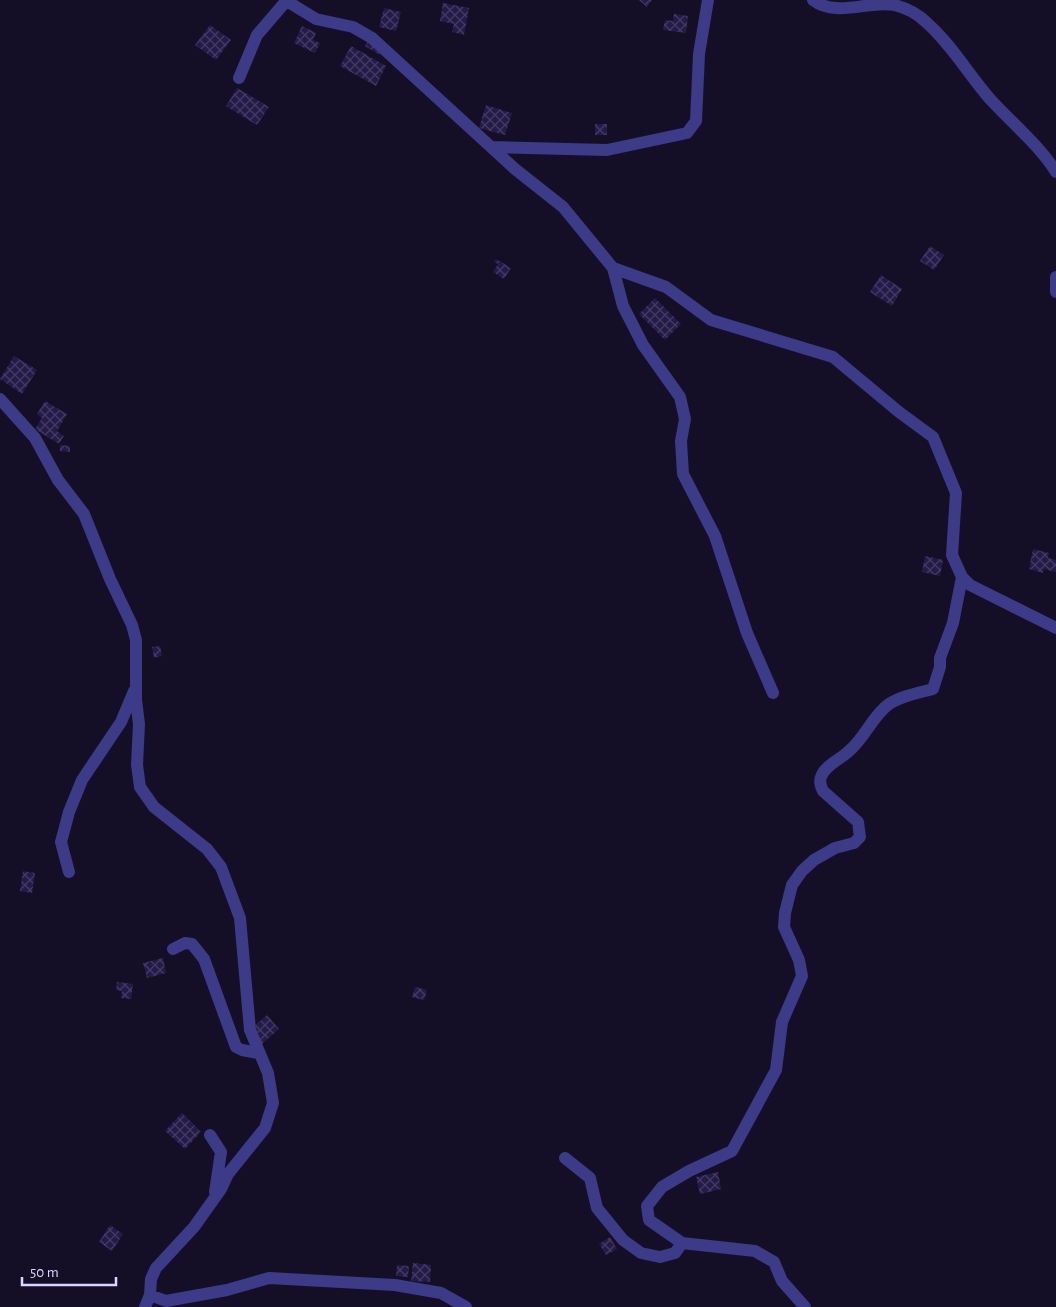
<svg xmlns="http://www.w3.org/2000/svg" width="1056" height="1307" font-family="'Alegreya Sans',sans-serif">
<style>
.building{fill:url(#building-cross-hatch)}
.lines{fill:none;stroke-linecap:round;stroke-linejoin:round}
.minor{stroke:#3d3a87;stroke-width:12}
</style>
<defs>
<pattern id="building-cross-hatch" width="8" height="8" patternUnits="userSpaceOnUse" patternTransform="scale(1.25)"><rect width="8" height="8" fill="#241b49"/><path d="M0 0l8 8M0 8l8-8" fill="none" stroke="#433b64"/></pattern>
</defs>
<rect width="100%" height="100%" fill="#140f27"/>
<path class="building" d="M639,0H652L647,7Z
M443,3L469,8L464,35L452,32L454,24L440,21Z
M384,8L401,12L396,31L379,27Z
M674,14L688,16L686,33L663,30L665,20L673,21Z
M210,25L231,40L216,60L195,45Z
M302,26L316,33L313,40L320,43L315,53L294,43Z
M370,38L382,49L380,55L365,46Z
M351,46L386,66L376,86L340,66Z
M237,88L269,107L257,125L226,106Z
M486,105L512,113L505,135L479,128Z
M595,124H607V135H595Z
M930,246L944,255L934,270L920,261Z
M496,259L511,268L504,279L493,272L498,264L494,262Z
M881,275L902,289L892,306L870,292Z
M655,298L681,324L665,340L639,314Z
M14,356L37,370L22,394L0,379Z
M45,401L67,414L57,431L64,436L59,444L35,429L42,418L37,414Z
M60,445L70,446V452L60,451Z
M1033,549L1049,553L1048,558L1056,560V572L1044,569L1043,573L1029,569Z
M925,556L943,560L940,576L922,572Z
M160,646L162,656L154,658L152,647Z
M23,871L35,873L32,893L20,891Z
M163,958L166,973L147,978L143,963Z
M117,982L133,984L131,999L121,998L122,991L116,990Z
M415,987L427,990L424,1000L412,997Z
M267,1015L279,1029L262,1044L250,1030Z
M182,1113L201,1132L185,1149L165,1131Z
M718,1172L721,1189L700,1194L696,1177Z
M110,1225L123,1234L112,1251L99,1242Z
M610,1237L617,1249L606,1255L599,1244Z
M413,1263L431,1265L430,1282L411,1281Z
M397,1265L409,1266L408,1277L396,1276Z"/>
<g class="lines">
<path class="minor" d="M285,0L316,19L353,27L372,38L515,169L563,207L613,268L666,287L711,320L833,357L899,412L933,437L956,493L952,555L962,577L970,585L1056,628
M813,0C836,18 870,0 894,5C907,8 918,14 927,23C951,44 969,75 990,99C1012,123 1039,145 1056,172
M239,78L257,35L287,0
M493,147L607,150L687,133L696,121L699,54L708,0
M613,268L623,306L643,345L680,397L685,419L681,441L683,474L715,536L747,633L773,693
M1056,277V292
M0,399L35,438L58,480L84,514L110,579L132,625L136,640V700L139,724L137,765L140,787L154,807L207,849L221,867L240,918L250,1030L268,1073L273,1103L265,1128L228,1174L221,1189L194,1227L156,1268L151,1279L150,1295L166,1301L227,1290L269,1278L395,1285L441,1293L466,1307
M69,872L61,842L69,812L82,780L121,722L134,691
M173,949L185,943L192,944L204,959L236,1047L242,1050L258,1053
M210,1135L221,1152L215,1192
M565,1158L590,1178L597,1208L623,1240L641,1253L660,1257L675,1253L682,1243
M145,1307L150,1295
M805,1307L782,1281L774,1262L755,1251L682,1243L649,1220L647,1206L662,1187L689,1171L732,1151L776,1070L782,1022L802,976L799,960L784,927L785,913L792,885L802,871L814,860L835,848L854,843L860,837L858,822L823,791C821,787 819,782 821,777C825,765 841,759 849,751C865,738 873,715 889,704C901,696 918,693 933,689L940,667V658L953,623L962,577"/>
</g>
<path d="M22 1277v8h94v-8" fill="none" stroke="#dbd6ff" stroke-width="2.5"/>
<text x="30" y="1277" font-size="15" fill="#dbd6ff" stroke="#140f27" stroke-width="4" paint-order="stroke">50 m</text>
</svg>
